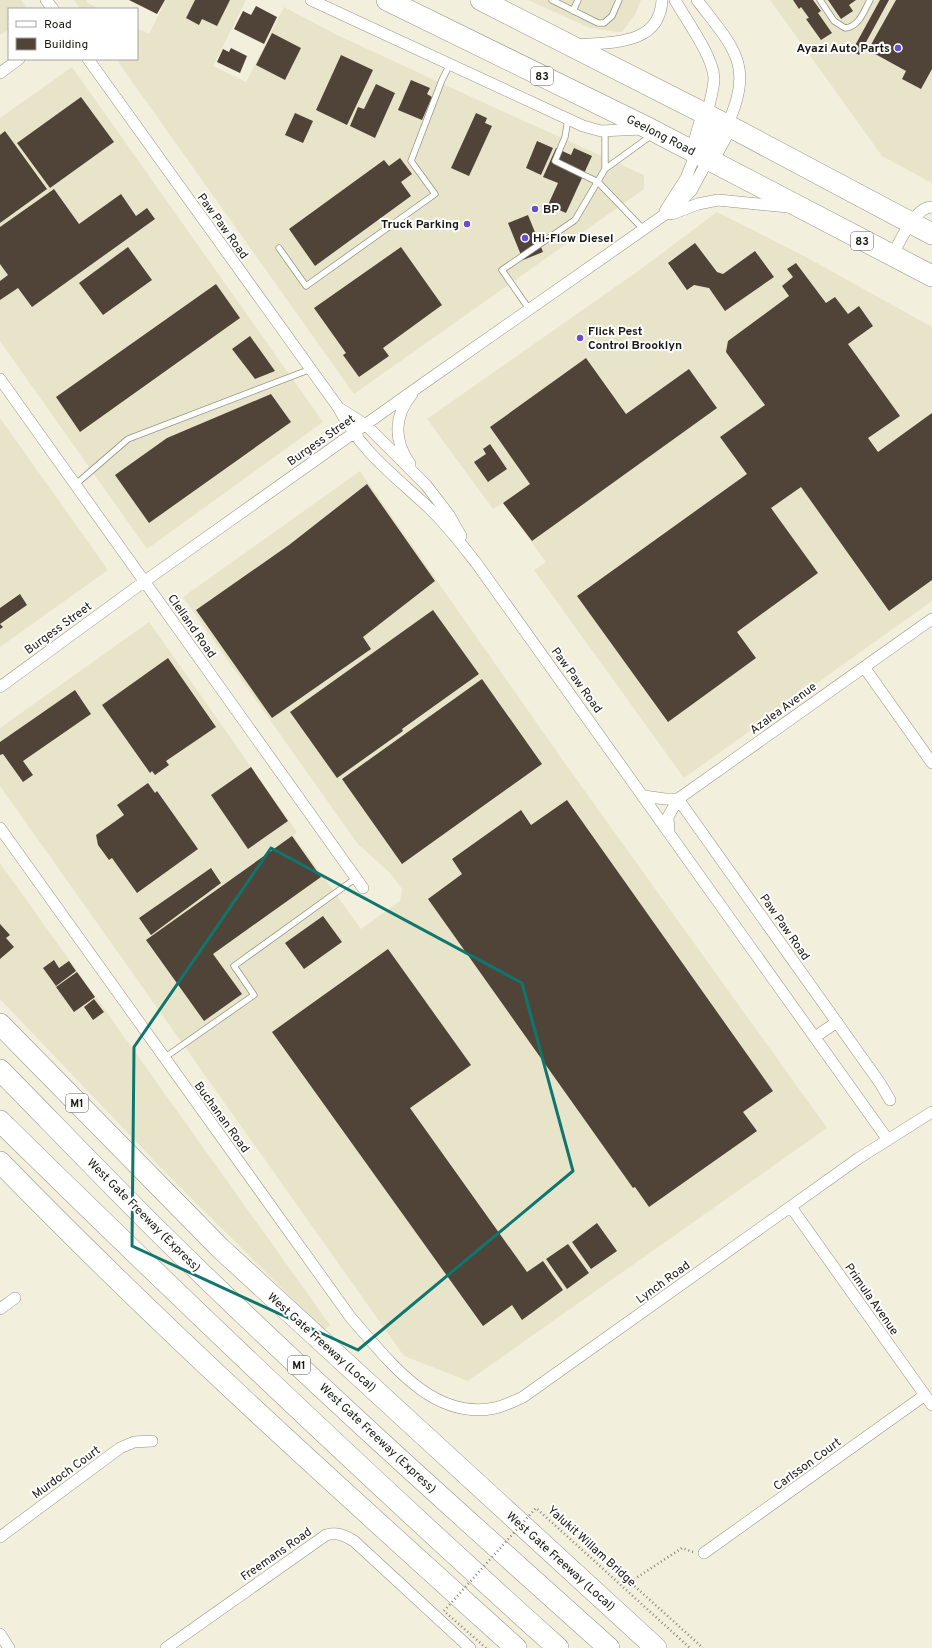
<svg xmlns="http://www.w3.org/2000/svg" width="932" height="1648" font-family="Overpass,sans-serif">
<style>
.built{fill:#e8e4c9}
.building{fill:#504439}
.lines{fill:none;stroke-linecap:round;stroke-linejoin:round}
.lane-casing{stroke:#969382;stroke-width:7}
.street-casing{stroke:#969382;stroke-width:12}
.highway-casing{stroke:#969382;stroke-width:22}
.path{stroke:#878578;stroke-width:2.5;stroke-dasharray:1 3;stroke-linecap:butt}
.lane{stroke:#fff;stroke-width:5.5}
.street{stroke:#fff;stroke-width:11}
.highway{stroke:#fff;stroke-width:21}
.path-bridge{stroke:#878578;stroke-width:2.5;stroke-dasharray:1 3;stroke-linecap:butt}
.marked{fill:none;stroke:#0f766e;stroke-width:3;stroke-linejoin:round}
.poi-dot{fill:#694ec7;stroke:#fff;stroke-width:1.5}
.labels{text-anchor:middle;stroke-width:4;stroke-linejoin:round;paint-order:stroke}
.shield{fill:#fff;stroke:#5f5e5a;stroke-width:1}
.shield-label{font-size:11px;font-weight:bold;fill:#1a1913}
.poi-label{font-size:12px;font-weight:bold;fill:#1a1913;stroke:#fff;text-anchor:start}
.street-label{font-size:12px;fill:#1a1913;stroke:#fff}
</style>
<rect width="100%" height="100%" fill="#f2efdc"/>
<path class="built" d="M0,0H21L28,9H9V29L0,35Z
M74,0H87L86,2L100,9H80Z
M166,0H246L213,66L246,82L284,7L335,34L480,101L644,175V189L354,394L116,59H137V28L149,34Z
M528,0H641L636,13L622,32H618L590,28Z
M770,0H932V183L882,156Z
M72,67L323,422L147,549L0,341V118Z
M717,212L804,256L932,327V601L684,778L534,570L546,562L503,503L493,509L427,419L641,269Z
M0,418L108,570L0,647Z
M360,471L569,769L827,1128L468,1381L404,1356L0,786V728L149,622L297,832L293,835L361,929L400,901L402,889L390,873L357,843L183,597Z
M0,863L330,1325L324,1330L164,1171L0,999Z"/>
<path class="building" d="M129,0H165L157,14Z
M195,0H230L217,26L202,19L199,25L186,18Z
M793,0H813L821,11L818,13L832,33L821,40L806,19L809,18L801,7L799,9Z
M828,0H856L849,5L853,11L841,19Z
M880,0H889L859,55L852,51Z
M896,0H932V69L921,89L902,79L906,71L868,50Z
M256,6L277,17L264,44L234,29L243,11L251,15Z
M272,33L301,48L285,80L256,65Z
M231,48L247,56L240,73L217,62L223,49L229,52Z
M341,55L373,70L347,125L316,110Z
M411,80L430,88L427,94L432,97L422,120L398,110Z
M376,84L395,93L375,138L350,126L358,107L364,109Z
M81,97L114,142L50,188L17,143Z
M295,113L313,121L303,143L285,135Z
M476,113L487,118L485,123L492,126L469,176L451,168Z
M5,131L47,189L0,223V135Z
M537,141L553,148L541,175L526,168Z
M556,148L571,155L574,148L592,156L566,213L548,205L558,183L543,177Z
M400,158L412,174L401,182L411,196L315,266L289,229L384,160L389,166Z
M54,189L79,224L121,194L136,216L147,208L155,219L32,307L18,288L0,300V281L8,275L0,264V227Z
M528,215L543,252L523,260L508,223Z
M695,243L717,272L723,274L755,251L774,277L725,311L709,288L694,285L687,290L668,263Z
M128,247L152,280L103,315L79,283Z
M401,247L442,305L383,348L389,356L359,377L343,355L346,353L314,308Z
M796,263L826,303L835,297L848,314L859,306L873,326L848,344L900,416L868,438L878,452L932,413V580L889,611L801,487L771,508L818,573L737,632L756,658L668,722L577,596L747,474L720,437L765,405L726,352L728,341L789,296L782,286L793,277L787,269Z
M216,284L240,318L80,432L56,397Z
M250,336L275,371L255,379L232,349Z
M586,358L626,414L689,369L717,408L532,541L503,503L530,484L490,427Z
M271,394L291,422L149,523L115,475L167,438Z
M490,444L507,469L488,482L474,462L486,454L483,449Z
M367,484L435,581L363,637L371,649L272,718L196,610L289,545Z
M20,594L27,605L0,624L3,627L0,629V608Z
M433,610L479,674L402,729L403,731L337,778L290,712Z
M168,658L216,727L166,761L169,765L155,775L152,771L150,773L102,705Z
M482,679L542,764L402,864L342,779Z
M75,690L91,714L23,761L33,775L23,782L3,754L0,755V742Z
M251,767L288,821L248,849L211,795Z
M148,783L155,793L157,791L198,849L137,893L112,858L109,860L98,845L96,835L124,815L117,805Z
M567,800L773,1091L743,1112L757,1131L649,1207L635,1187L633,1188L428,899L462,874L452,859L521,810L531,825Z
M292,836L321,877L213,954L242,994L204,1021L146,940Z
M211,868L221,883L151,935L139,918Z
M323,916L342,942L304,969L285,943Z
M0,924L10,935L6,938L14,947L0,959Z
M388,949L471,1065L410,1108L527,1272L543,1261L563,1290L522,1320L512,1305L483,1326L272,1032Z
M54,960L59,968L69,961L76,971L56,986L43,968Z
M77,972L95,997L74,1012L56,987Z
M94,999L104,1012L93,1020L84,1007Z
M597,1223L617,1251L591,1269L572,1242Z
M568,1244L589,1273L567,1289L546,1259Z"/>
<g class="lines">
<defs>
<path id="lane" d="M552,0L598,23H604L612,16L619,0
M820,0L834,21L845,28C859,27 864,11 870,0
M573,11L578,0
M568,119L565,137L555,161L598,182L644,230
M605,169V131
M279,248L306,286L435,194L411,161L442,80L450,64
M529,309L502,270L575,220L605,169L652,135
M76,484L128,439L311,369
M164,1058L254,995L234,966L356,878"/>
<path id="street" d="M46,0L53,9
M311,0L583,126L601,131L641,129
M675,0C686,20 713,56 714,78C714,90 709,103 707,115
M697,0C732,46 756,65 727,125
M577,45C610,42 660,46 662,0
M88,59L338,407C361,452 394,475 429,508C447,525 462,545 477,564L888,1140
M0,73L19,59
M665,211L686,178L696,153
M672,214L698,204L718,200L788,207
M892,256C900,242 914,207 932,207
M0,379L363,888
M339,408L366,425L426,485L449,515L461,536
M410,464C394,441 393,417 412,394
M864,667L932,763
M0,687L145,581L424,383L674,208L691,191L708,160
M644,796L665,799H678L932,619
M678,799L880,1083L890,1100
M0,828L351,1318C388,1359 431,1421 495,1408C504,1406 514,1401 523,1397L859,1158L932,1112
M669,832L668,817L678,799
M815,1037L837,1022
M791,1207L932,1405
M0,1309L15,1298
M0,1537L120,1448L134,1442L152,1441
M704,1553L925,1395
M0,1634L9,1648
M166,1648L326,1535C337,1532 344,1535 354,1541L470,1648"/>
<path id="highway" d="M387,0L650,129L932,276
M481,0L727,125L932,234
M696,153L707,115
M708,160L727,125
M0,1024L220,1248L656,1648
M0,1070C52,1123 104,1177 157,1230C303,1374 456,1511 609,1648
M0,1121C182,1300 368,1477 558,1648
M0,1162C165,1332 341,1490 516,1648"/>
</defs>
<use href="#lane" class="lane-casing"/>
<use href="#street" class="street-casing"/>
<use href="#highway" class="highway-casing"/>
<path class="path" d="M693,1552L682,1548L630,1582L703,1648"/>
<use href="#lane" class="lane"/>
<use href="#street" class="street"/>
<use href="#highway" class="highway"/>
<path class="path-bridge" d="M486,1648L444,1611L536,1508L690,1648"/>
</g>
<path class="marked" d="M271,848L522,983L573,1171L358,1350L132,1246L134,1047Z"/>
<g class="poi-dot">
<circle cx="898" cy="48" r="4"/>
<circle cx="535" cy="209" r="4"/>
<circle cx="467" cy="224" r="4"/>
<circle cx="525" cy="238" r="4"/>
<circle cx="580" cy="338" r="4"/>
</g>
<g class="labels">
<g class="shield">
<rect x="531" y="67" width="22" height="18" rx="3"/>
<rect x="851" y="232" width="22" height="18" rx="3"/>
<rect x="66" y="1094" width="22" height="18" rx="3"/>
<rect x="288" y="1356" width="22" height="18" rx="3"/>
</g>
<g class="shield-label">
<text x="542" y="80">83</text>
<text x="862" y="245">83</text>
<text x="77" y="1107">M1</text>
<text x="299" y="1369">M1</text>
</g>
<g class="poi-label">
<text x="890" y="52" text-anchor="end">Ayazi Auto Parts</text>
<text x="543" y="213">BP</text>
<text x="459" y="228" text-anchor="end">Truck Parking</text>
<text x="533" y="242">Hi-Flow Diesel</text>
<text x="588" y="335">Flick Pest<tspan x="588" dy="14">Control Brooklyn</tspan></text>
</g>
<g class="street-label">
<text transform="translate(661 135) rotate(27)" y="4">Geelong Road</text>
<text transform="translate(223 226) rotate(54)" y="4">Paw Paw Road</text>
<text transform="translate(321 440) rotate(-35)" y="4">Burgess Street</text>
<text transform="translate(192 626) rotate(55)" y="4">Clelland Road</text>
<text transform="translate(58 628) rotate(-36)" y="4">Burgess Street</text>
<text transform="translate(577 680) rotate(54)" y="4">Paw Paw Road</text>
<text transform="translate(783 708) rotate(-36)" y="4">Azalea Avenue</text>
<text transform="translate(785 927) rotate(55)" y="4">Paw Paw Road</text>
<text transform="translate(222 1117) rotate(54)" y="4">Buchanan Road</text>
<text transform="translate(144 1215) rotate(45)" y="4">West Gate Freeway (Express)</text>
<text transform="translate(663 1282) rotate(-36)" y="4">Lynch Road</text>
<text transform="translate(872 1299) rotate(55)" y="4">Primula Avenue</text>
<text transform="translate(322 1342) rotate(42)" y="4">West Gate Freeway (Local)</text>
<text transform="translate(378 1438) rotate(43)" y="4">West Gate Freeway (Express)</text>
<text transform="translate(807 1464) rotate(-36)" y="4">Carlsson Court</text>
<text transform="translate(66 1472) rotate(-36)" y="4">Murdoch Court</text>
<text transform="translate(592 1546) rotate(42)" y="4">Yalukit Willam Bridge</text>
<text transform="translate(276 1554) rotate(-35)" y="4">Freemans Road</text>
<text transform="translate(561 1561) rotate(42)" y="4">West Gate Freeway (Local)</text>
</g>
</g>
<rect x="8" y="8" width="130" height="52" fill="#ffffff" stroke="#a3a3a1"/>
<rect x="16" y="21" width="20" height="6" fill="#ffffff" stroke="#a3a3a1"/>
<text x="44" y="28" font-size="12" fill="#1a1913">Road</text>
<rect x="16" y="38" width="20" height="12" fill="#504439" stroke="#a3a3a1"/>
<text x="44" y="48" font-size="12" fill="#1a1913">Building</text>
</svg>
